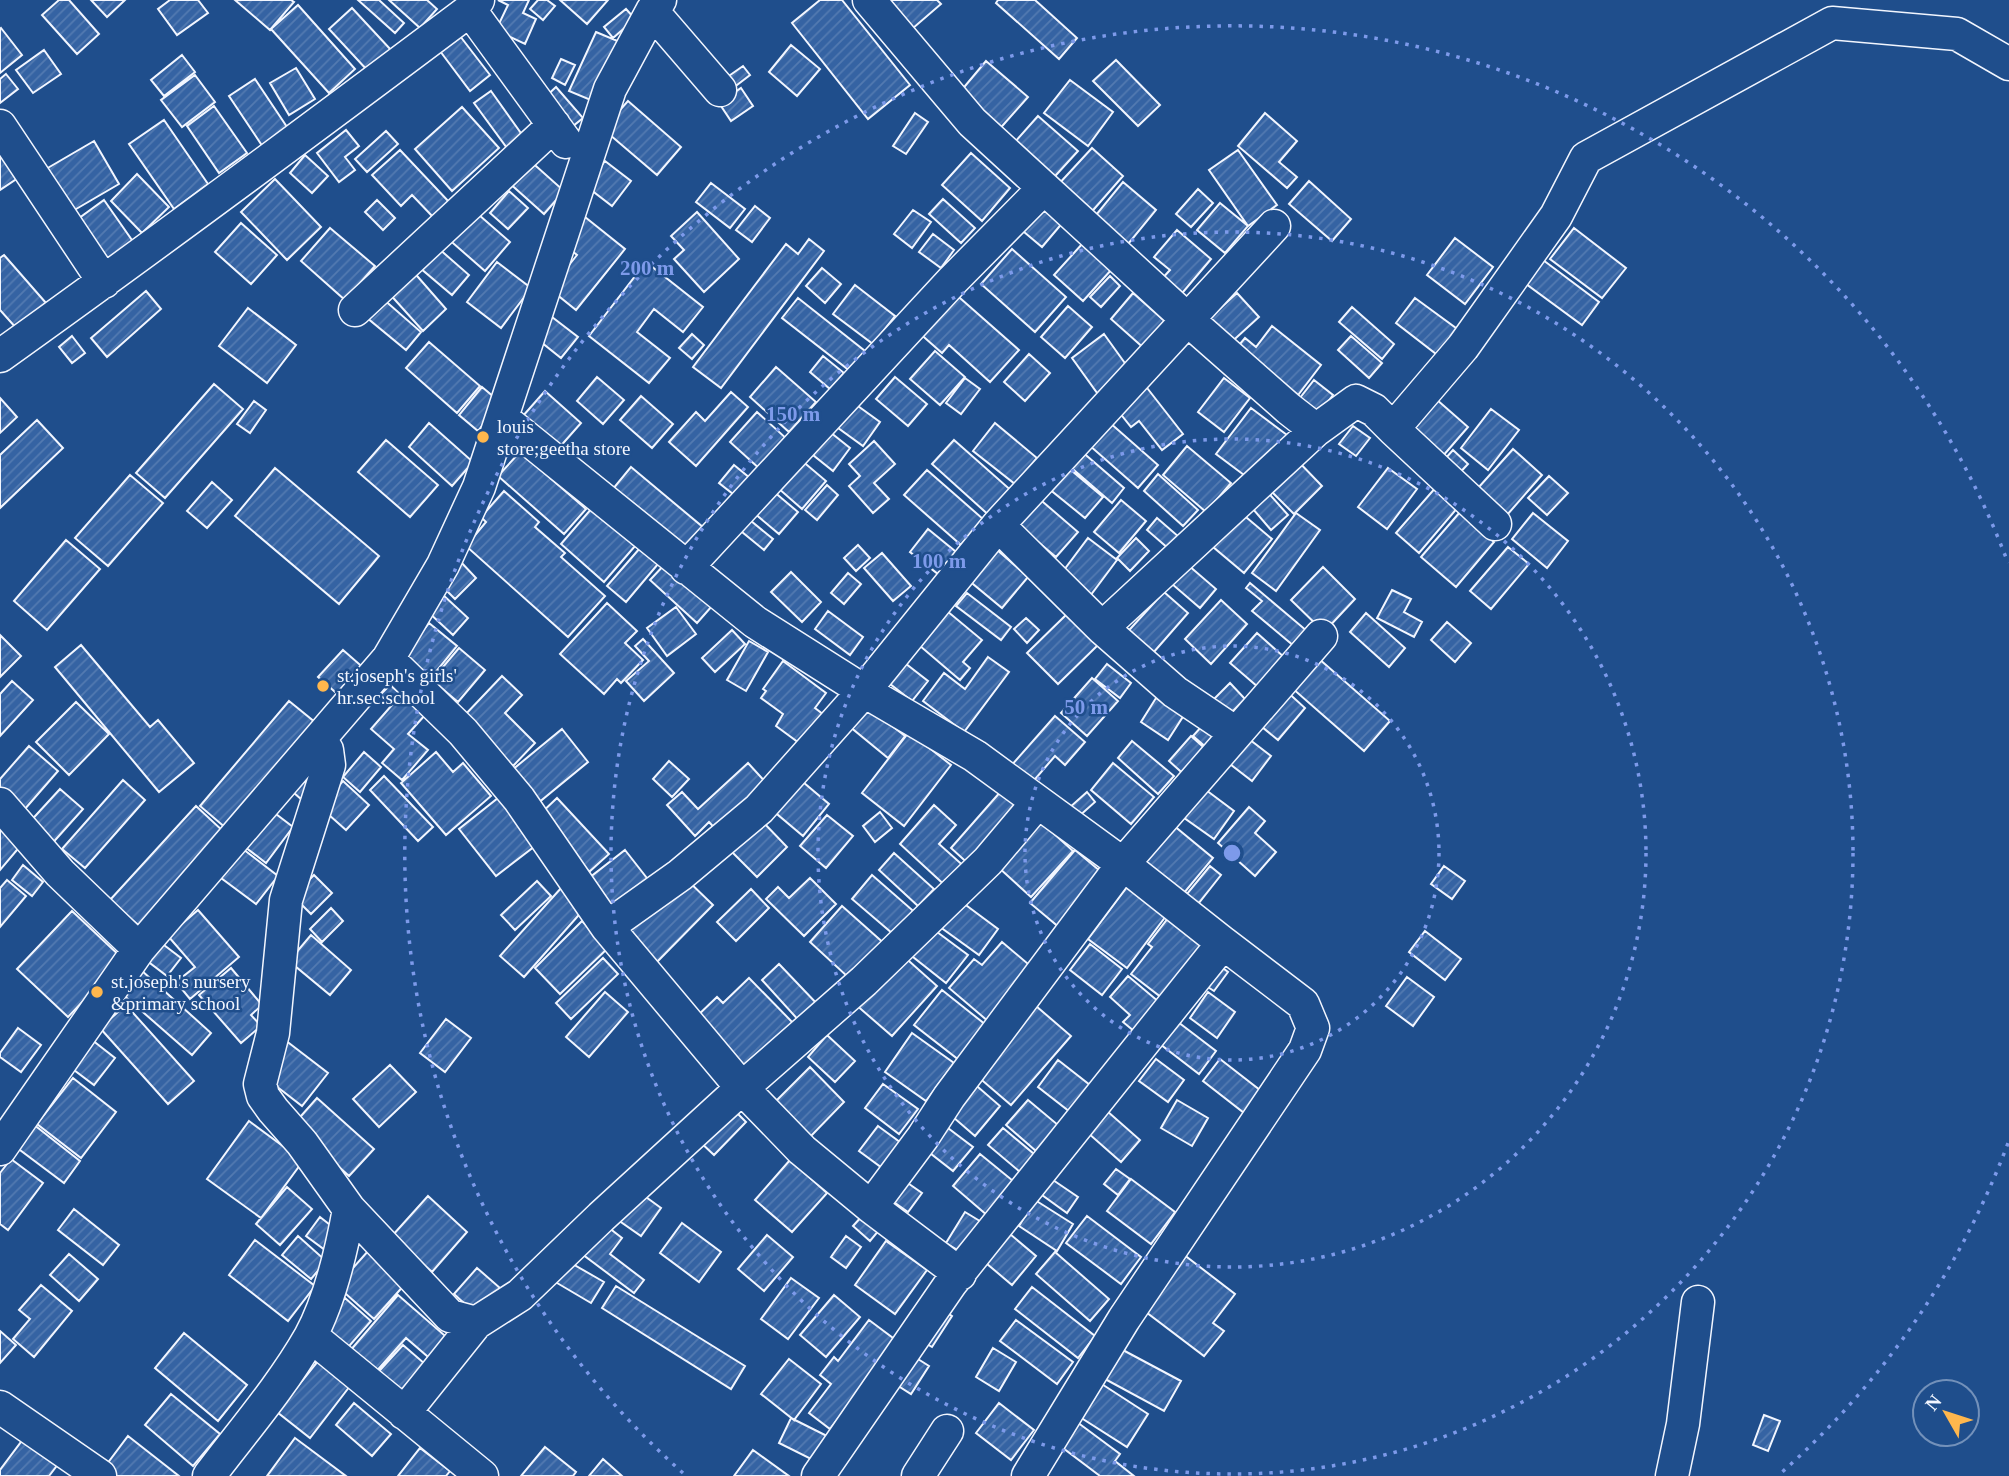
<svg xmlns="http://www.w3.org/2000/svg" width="2009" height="1476" font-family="'Times New Roman',serif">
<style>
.building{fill:url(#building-hatch);stroke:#f2f6ff;stroke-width:2}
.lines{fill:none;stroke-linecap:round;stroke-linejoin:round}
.minor-casing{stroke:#f2f6ff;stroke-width:35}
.minor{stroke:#1f4e8c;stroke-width:32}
.ring{fill:none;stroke:#7d9aea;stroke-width:3.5;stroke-dasharray:3.5 7}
.poi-dot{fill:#ffb74d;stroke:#1f4e8c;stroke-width:2.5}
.labels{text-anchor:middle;stroke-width:5;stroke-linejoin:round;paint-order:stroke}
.poi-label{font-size:19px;fill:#f2f6ff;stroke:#1f4e8c;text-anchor:start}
.centre{fill:#7d9aea;stroke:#1f4e8c;stroke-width:3.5}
.ring-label{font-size:21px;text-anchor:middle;font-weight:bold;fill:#7d9aea;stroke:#1f4e8c;stroke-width:5;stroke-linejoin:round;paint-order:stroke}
</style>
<defs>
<pattern id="building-hatch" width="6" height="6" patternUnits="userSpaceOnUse" patternTransform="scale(1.75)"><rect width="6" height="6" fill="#3563a3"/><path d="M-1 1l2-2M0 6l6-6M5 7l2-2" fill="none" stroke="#537ab1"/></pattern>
</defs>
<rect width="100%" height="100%" fill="#1f4e8c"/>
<path class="building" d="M59,0H69L99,34L77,54L42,15Z
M91,0H125L107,17Z
M170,0H198L208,13L177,35L158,9Z
M235,0H291L294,2L270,30Z
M358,0H379L404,23L395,33Z
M389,0H427L437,9L420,28Z
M498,0H529L523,13L536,19L525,44L496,30L508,5Z
M538,0H547L555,6L543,20L530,9Z
M560,0H608L587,24Z
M820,0H842L910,85L868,119L792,23Z
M887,0H937L941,4L905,35Z
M998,0H1035L1077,38L1059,59L996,3Z
M298,5L355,69L329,93L271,29Z
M352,8L391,50L368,71L329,29Z
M626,9L635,19L613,38L604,27Z
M1,28L22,55L0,73V29Z
M596,32L620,42L593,101L569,91Z
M460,36L490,75L470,91L440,51Z
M791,45L820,69L797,96L769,72Z
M44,50L61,74L33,93L16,70Z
M182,55L195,72L164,96L151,80Z
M561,59L575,65L565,85L552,78Z
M1116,60L1160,105L1138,126L1093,81Z
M986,61L1028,97L996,133L955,98Z
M743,66L750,75L733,88L726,78Z
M296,68L315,99L289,115L270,83Z
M6,74L18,89L0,103V79Z
M195,75L215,102L182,127L161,100Z
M255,79L289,130L263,147L229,96Z
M1070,80L1113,112L1088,146L1044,113Z
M556,87L583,118L568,130L542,100Z
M741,88L753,106L731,121L719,103Z
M491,91L523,136L507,148L474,103Z
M628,101L681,147L657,175L603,129Z
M214,106L247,153L219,173L187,126Z
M462,107L499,148L452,191L415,149Z
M915,113L928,122L906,154L893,146Z
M1265,113L1297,141L1279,162L1297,177L1287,188L1238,146Z
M1038,116L1078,151L1046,186L1007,151Z
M164,120L208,184L174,209L129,144Z
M346,130L359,146L345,157L355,170L339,182L317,153Z
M386,131L398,144L367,172L355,159Z
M94,141L119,184L71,212L46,169Z
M0,145L21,176L0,190Z
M1092,148L1123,176L1088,216L1056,187Z
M400,150L450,203L434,218L412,195L401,206L372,175Z
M1238,150L1277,205L1248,226L1209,170Z
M971,153L1010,188L982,221L942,185Z
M305,155L328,176L312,193L290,173Z
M527,158L564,191L544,214L507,181Z
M605,161L631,181L612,206L586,186Z
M137,174L169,207L142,233L111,201Z
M275,179L321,227L287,260L241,212Z
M1309,181L1351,219L1332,241L1289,204Z
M1123,182L1156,210L1124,249L1091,221Z
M711,183L745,209L730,228L696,202Z
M1198,189L1213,203L1191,227L1176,214Z
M509,191L528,208L508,229L490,213Z
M943,199L975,228L961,243L929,214Z
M104,200L134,243L102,266L71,224Z
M377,200L395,218L383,230L365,212Z
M1040,201L1064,221L1042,247L1018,227Z
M1220,203L1248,226L1225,253L1197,230Z
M755,206L770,218L752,242L736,230Z
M471,208L510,242L485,271L446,237Z
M913,210L931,222L912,248L894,234Z
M697,212L739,259L704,292L674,259L684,250L671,236Z
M585,217L625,249L576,310L550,289L577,255L563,244Z
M241,223L277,255L251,284L215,252Z
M330,228L375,266L345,300L301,261Z
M1574,228L1626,268L1602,298L1550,259Z
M1177,230L1211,259L1178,298L1159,282L1170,270L1154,257Z
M933,234L954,250L941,268L919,252Z
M1455,238L1493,267L1465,304L1427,275Z
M809,239L824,251L721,388L693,367L786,244L798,254Z
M430,241L469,275L452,295L413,262Z
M1083,243L1112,269L1083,301L1054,275Z
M1012,249L1066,297L1035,332L981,284Z
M4,255L46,303L17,329L0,310V258Z
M1539,257L1599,302L1582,325L1522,281Z
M497,262L531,288L501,328L467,302Z
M646,262L703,307L683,332L654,309L637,332L670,358L649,383L589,336Z
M822,268L841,284L825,303L806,286Z
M411,269L446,309L423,331L387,291Z
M1110,276L1120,286L1101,307L1090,297Z
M855,285L895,316L873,344L833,314Z
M146,291L161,309L107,357L91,338Z
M952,291L1019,350L990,382L949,345L942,353L917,331Z
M1133,293L1168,324L1146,350L1111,319Z
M1237,293L1259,317L1226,347L1205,322Z
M382,298L421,332L406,350L366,317Z
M798,298L865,351L850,371L782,318Z
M1415,298L1460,331L1440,357L1396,323Z
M1068,306L1092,327L1065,358L1041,337Z
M1352,307L1394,344L1382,359L1339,322Z
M248,308L296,345L267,383L219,346Z
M552,317L578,337L561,358L536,338Z
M1272,326L1321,365L1295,399L1234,351L1245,338L1256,347Z
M692,334L704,345L692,359L679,348Z
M1104,334L1132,373L1100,397L1072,358Z
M72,336L85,353L72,363L59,347Z
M1351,336L1382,363L1369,378L1338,350Z
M429,342L480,386L457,413L406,368Z
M935,351L965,377L940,405L910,379Z
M1029,354L1050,373L1025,401L1004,382Z
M823,356L844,373L830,389L810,372Z
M776,367L816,402L789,432L750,397Z
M597,377L624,400L603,424L577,401Z
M895,377L927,404L908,426L876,399Z
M965,378L980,389L961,414L946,403Z
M1224,378L1250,398L1224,432L1198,412Z
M1314,380L1333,395L1316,418L1296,403Z
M214,384L243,409L165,498L136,473Z
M1144,384L1183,434L1162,450L1139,421L1131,427L1115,407Z
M482,387L501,403L478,431L459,415Z
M545,391L581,423L558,449L522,417Z
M731,392L748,407L696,466L669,442L696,412L705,421Z
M641,396L673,424L652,448L620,420Z
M0,398L17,417L0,433Z
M1436,399L1468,427L1442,457L1410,429Z
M254,401L266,410L250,433L237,424Z
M851,401L880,422L863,446L834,425Z
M1251,408L1295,441L1252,481L1216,454Z
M1491,409L1519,430L1488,470L1461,448Z
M757,412L788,440L761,470L730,442Z
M37,420L63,448L0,508V455Z
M1109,422L1158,465L1138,488L1089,445Z
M429,423L473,462L452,486L409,447Z
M995,423L1037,458L1015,484L973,451Z
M1353,426L1370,438L1356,456L1339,444Z
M830,432L850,448L833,471L813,455Z
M386,440L438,485L410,517L358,472Z
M954,440L1014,493L992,518L932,464Z
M874,441L895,464L874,483L889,499L873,513L849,486L860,476L849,464Z
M1187,446L1231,483L1206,512L1163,475Z
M1513,449L1542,475L1500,523L1470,497Z
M1080,450L1124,488L1112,503L1067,464Z
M1453,450L1468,464L1452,481L1437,468Z
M520,452L586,509L564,534L498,476Z
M794,454L826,481L802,509L770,481Z
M1294,457L1322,486L1294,514L1265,485Z
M734,465L756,483L742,501L719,483Z
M1066,466L1103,497L1085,518L1048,488Z
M631,467L704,528L681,556L607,496Z
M275,468L379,556L339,604L235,516Z
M1388,468L1417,489L1387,529L1358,507Z
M927,470L983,519L961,545L904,495Z
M1158,474L1198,510L1183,526L1144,491Z
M130,475L163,503L108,566L75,538Z
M1549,476L1568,493L1547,515L1528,498Z
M212,482L232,500L207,528L187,511Z
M827,485L838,495L817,520L805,510Z
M1437,486L1459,506L1419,553L1396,533Z
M1264,488L1288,515L1271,530L1247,502Z
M504,491L539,522L535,527L565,553L561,557L605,596L568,637L466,546L486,522L481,517Z
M773,491L798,512L779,534L754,513Z
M1036,496L1078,532L1056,557L1038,542L1031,550L1007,530Z
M1121,500L1146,521L1119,553L1094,532Z
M1234,507L1272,539L1244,573L1206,541Z
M592,508L635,546L604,582L561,544Z
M1460,512L1494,542L1456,587L1421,557Z
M1296,513L1320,530L1276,591L1252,573Z
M1533,513L1568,541L1547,568L1512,539Z
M745,516L773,539L764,550L736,527Z
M1157,518L1179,537L1169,549L1147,530Z
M928,529L961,556L943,578L910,552Z
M1088,538L1117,560L1087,600L1058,578Z
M1136,538L1149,551L1130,571L1117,558Z
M66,540L100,569L47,630L14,601Z
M988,542L1028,577L1002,608L961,574Z
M858,545L870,558L856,571L844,558Z
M1508,547L1529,564L1491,609L1470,591Z
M640,548L658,564L626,602L607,586Z
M882,553L911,586L893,601L864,568Z
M459,560L476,578L455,599L437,581Z
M666,563L712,606L697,623L650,580Z
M1188,565L1216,589L1200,608L1172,584Z
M1323,567L1355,599L1324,632L1291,600Z
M791,572L821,602L802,622L771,592Z
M848,573L861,584L844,604L831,593Z
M1250,583L1307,631L1294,646L1252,611L1262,601L1246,588Z
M1392,590L1411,599L1404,612L1422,622L1414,637L1377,618Z
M1164,592L1188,613L1146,661L1121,639Z
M967,593L1011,627L1001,640L956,606Z
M442,594L468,618L453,635L427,611Z
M1221,600L1247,624L1211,664L1185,639Z
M607,603L637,631L625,643L643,660L621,683L617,679L604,694L560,654Z
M941,606L982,640L963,662L970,668L960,680L913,640Z
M676,607L696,634L667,656L647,628Z
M828,611L863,637L850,655L815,629Z
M1366,613L1405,648L1389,667L1350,632Z
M1067,614L1098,645L1058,684L1027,653Z
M1026,618L1039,630L1027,643L1014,629Z
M1447,622L1471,643L1455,662L1431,640Z
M429,623L457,646L430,679L402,656Z
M732,630L745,644L715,672L702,658Z
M1257,633L1284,657L1258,687L1230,663Z
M0,635L21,656L0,677Z
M643,639L674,673L644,701L626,681L649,661L635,646Z
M749,641L768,652L746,691L727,680Z
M81,645L150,727L158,720L194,763L159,792L55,667Z
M459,648L485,670L458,702L432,680Z
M343,650L366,670L342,698L318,677Z
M988,657L1009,672L964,732L923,701L944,673L965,689Z
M1318,658L1390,721L1364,751L1292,688Z
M901,660L928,681L912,701L885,680Z
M783,661L826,693L815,708L828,718L806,748L776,726L783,714L761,698L766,691L763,689Z
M1107,664L1131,683L1120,698L1095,679Z
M502,676L522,695L505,713L535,743L513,766L463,717Z
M1092,678L1118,701L1087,736L1061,713Z
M12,681L33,700L0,736V694Z
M1230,683L1245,699L1228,716L1213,700Z
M390,685L425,715L408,734L428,750L402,780L382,763L394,749L371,729L392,705L380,695Z
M1284,689L1305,708L1278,740L1256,722Z
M1156,698L1184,715L1168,740L1141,722Z
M289,701L316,723L227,829L200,806Z
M76,702L109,734L69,775L36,742Z
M865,705L905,736L888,758L849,726Z
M1055,716L1085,742L1065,765L1055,756L1030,785L1010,767Z
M1203,725L1224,743L1214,754L1193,736Z
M562,729L588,762L532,808L506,775Z
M909,732L951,765L904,826L862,793Z
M1191,736L1210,753L1188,778L1169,761Z
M1245,736L1271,756L1252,781L1226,761Z
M1132,741L1174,776L1158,794L1118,758Z
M29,746L58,771L24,810L0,790V779Z
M364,752L381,767L360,792L343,777Z
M436,752L453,772L463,763L491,796L446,835L401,783Z
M669,761L689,779L672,797L653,779Z
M308,763L322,775L301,799L287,787Z
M748,763L770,787L720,834L709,822L695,836L667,805L682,792L698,809Z
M1113,763L1154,797L1131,824L1091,790Z
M384,776L433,827L418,841L370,790Z
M797,777L829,804L803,836L771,809Z
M123,780L145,800L85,868L62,849Z
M343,781L369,805L346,830L320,807Z
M1202,787L1234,811L1214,839L1180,815Z
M60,789L83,809L49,847L26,826Z
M1002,790L1024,810L973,868L951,848Z
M1087,792L1095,802L1077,818L1069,808Z
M498,798L535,846L496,876L459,829Z
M557,798L609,854L589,872L538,816Z
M934,805L956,825L939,844L967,869L949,889L900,844Z
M196,806L224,832L139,926L110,900Z
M1249,807L1265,821L1255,833L1276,852L1255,876L1218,843Z
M272,811L293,827L266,863L245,847Z
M880,812L892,828L875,842L863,826Z
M827,815L853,836L826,868L800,846Z
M761,820L787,847L757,877L730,850Z
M1167,820L1213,858L1179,899L1133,861Z
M1040,821L1073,851L1031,897L998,867Z
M2,827L22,844L0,870V829Z
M239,846L278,876L256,904L217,875Z
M625,850L650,882L613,910L589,878Z
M1075,850L1106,876L1060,928L1030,903Z
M894,853L934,889L918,906L879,870Z
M23,865L43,882L32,896L12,880Z
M1210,866L1221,875L1198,904L1186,895Z
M1444,866L1465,881L1452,899L1431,884Z
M314,875L332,893L311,914L293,896Z
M872,875L919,916L899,939L852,899Z
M683,876L713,905L652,967L623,938Z
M810,878L836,904L804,936L766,899L778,887L789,898Z
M7,880L26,896L0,927V888Z
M537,881L551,896L515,930L501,915Z
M1130,883L1169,912L1127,968L1088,939Z
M562,887L585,908L524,977L500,956Z
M751,889L769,908L736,941L717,922Z
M955,897L998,929L979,955L936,924Z
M842,906L887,946L849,978L810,942Z
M331,908L343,921L322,942L310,929Z
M198,910L239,957L190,999L176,982L195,967L168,936Z
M72,911L123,959L68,1017L17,969Z
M1169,917L1208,947L1166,1001L1131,974L1152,947L1148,944Z
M582,921L608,948L560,994L535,968Z
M929,926L968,955L946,983L908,953Z
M1425,931L1461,959L1445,980L1409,952Z
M311,935L351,970L330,995L289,961Z
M160,942L181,958L167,976L146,960Z
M1002,942L1034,969L989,1022L949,988L974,959L982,965Z
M1090,944L1122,969L1102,995L1070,970Z
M900,953L937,986L892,1036L855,1004Z
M603,958L618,974L571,1019L556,1003Z
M1215,962L1228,972L1214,991L1200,982Z
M779,964L820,1007L802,1024L762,980Z
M231,968L262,1005L251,1015L261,1026L241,1043L199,995Z
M141,970L211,1033L192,1055L121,993Z
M1128,976L1165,1007L1140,1036L1123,1022L1130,1015L1110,997Z
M1407,977L1434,997L1413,1026L1386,1006Z
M749,978L796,1026L747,1073L694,1019L717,997L723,1003Z
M942,990L986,1025L959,1060L914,1025Z
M605,992L628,1012L589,1057L566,1037Z
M1208,992L1235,1012L1217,1038L1190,1018Z
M126,1005L194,1081L168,1104L100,1028Z
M1036,1006L1071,1036L1011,1105L977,1076Z
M446,1019L471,1038L445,1072L420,1053Z
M1178,1022L1216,1051L1199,1074L1160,1044Z
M18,1028L41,1045L21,1072L0,1057V1053Z
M912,1033L954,1063L926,1101L885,1072Z
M827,1035L855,1061L835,1082L808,1057Z
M87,1036L115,1058L94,1085L66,1064Z
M285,1040L328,1073L302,1106L267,1079Z
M1156,1059L1184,1080L1168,1102L1139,1081Z
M1220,1059L1265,1094L1248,1116L1203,1081Z
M1058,1060L1095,1089L1074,1115L1038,1087Z
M390,1065L416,1092L379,1127L353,1099Z
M810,1067L844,1102L809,1138L774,1103Z
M73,1078L116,1112L81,1158L37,1124Z
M971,1081L1000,1106L975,1136L946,1111Z
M883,1084L918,1109L899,1134L865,1108Z
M317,1098L374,1149L349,1176L293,1125Z
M1028,1100L1058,1125L1036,1151L1006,1125Z
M1177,1100L1208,1118L1192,1146L1161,1128Z
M731,1107L746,1122L714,1155L698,1140Z
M1107,1111L1140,1140L1121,1162L1088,1133Z
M249,1121L303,1161L261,1218L207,1179Z
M940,1122L973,1147L953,1171L921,1146Z
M33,1124L80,1161L64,1183L16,1147Z
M878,1126L908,1148L889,1173L859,1151Z
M1003,1128L1034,1154L1020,1172L988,1145Z
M980,1154L1023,1189L995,1222L953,1186Z
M11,1159L43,1183L8,1230L0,1224V1173Z
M790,1160L827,1193L792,1232L755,1200Z
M1116,1169L1130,1179L1118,1195L1104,1184Z
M902,1179L922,1193L908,1212L888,1198Z
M1131,1179L1175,1212L1151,1244L1107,1211Z
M1053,1180L1078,1197L1067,1213L1042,1195Z
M287,1187L312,1209L280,1245L256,1224Z
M639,1192L661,1208L641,1236L618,1220Z
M428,1196L467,1232L432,1272L392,1236Z
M1035,1200L1073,1224L1057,1251L1019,1226Z
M74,1209L119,1245L103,1265L58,1230Z
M965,1212L988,1226L969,1257L946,1243Z
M863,1215L880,1229L870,1241L853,1226Z
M1087,1216L1141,1257L1121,1284L1066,1243Z
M320,1217L339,1232L325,1250L306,1236Z
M682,1223L721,1252L699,1282L660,1253Z
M604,1224L622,1238L610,1254L644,1280L634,1293L582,1254Z
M1004,1229L1036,1256L1012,1285L980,1258Z
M767,1235L793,1257L764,1291L738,1269Z
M298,1236L326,1261L311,1279L282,1255Z
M846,1236L861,1247L846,1268L831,1257Z
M255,1240L315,1286L288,1321L229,1275Z
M886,1241L927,1270L895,1314L855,1285Z
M369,1250L406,1283L374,1319L337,1286Z
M1055,1252L1109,1299L1090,1321L1036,1274Z
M69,1254L98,1279L79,1301L50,1275Z
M1183,1254L1235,1294L1213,1323L1224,1331L1204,1356L1142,1309Z
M564,1259L604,1282L591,1303L552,1280Z
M477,1268L500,1288L476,1314L454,1294Z
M791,1278L819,1298L788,1339L761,1319Z
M41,1285L72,1311L34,1357L13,1339L30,1319L19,1310Z
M616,1286L745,1366L731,1389L602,1308Z
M1032,1287L1095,1336L1078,1358L1015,1309Z
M398,1295L451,1341L434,1362L406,1338L374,1374L349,1352Z
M834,1295L860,1317L826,1357L800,1335Z
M345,1298L371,1321L343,1353L317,1330Z
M940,1308L952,1316L932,1347L920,1340Z
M869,1320L897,1341L830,1429L809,1413L831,1384L820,1375L834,1357L838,1361Z
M1016,1320L1073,1362L1057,1384L1000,1341Z
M0,1331L16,1345L0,1363Z
M184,1333L247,1385L218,1421L155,1368Z
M403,1345L425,1364L393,1399L371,1380Z
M993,1348L1016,1362L999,1391L976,1377Z
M1121,1349L1181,1381L1164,1411L1105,1379Z
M910,1354L929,1366L911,1394L892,1382Z
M789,1359L821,1384L794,1420L761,1394Z
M318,1361L350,1386L310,1438L277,1412Z
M1094,1379L1148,1414L1127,1447L1072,1412Z
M171,1394L220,1434L193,1466L145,1425Z
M354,1403L391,1434L372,1456L336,1425Z
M999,1403L1034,1430L1011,1460L976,1433Z
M1764,1415L1780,1421L1768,1451L1753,1445Z
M791,1418L827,1436L815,1461L779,1443Z
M1077,1422L1120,1454L1115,1461L1134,1476H1100L1059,1445Z
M27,1434L62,1459L49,1476H0V1470Z
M128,1436L179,1476H115L104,1468Z
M295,1438L346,1476H267Z
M545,1447L576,1472L573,1476H521Z
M420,1448L450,1471L446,1476H398Z
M753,1450L789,1476H734Z
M603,1459L622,1476H589Z"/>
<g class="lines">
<defs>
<path id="minor" d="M869,0L972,122L1188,320L1289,409L1316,430L1356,401L1374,410L1393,429L1463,347L1556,216L1586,158L1832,23L1957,34L2009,64
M470,10L566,142
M652,11L720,90
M0,126L104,282
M355,310L554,125
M0,356C158,243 314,127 470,10L478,0
M502,418L755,622L864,691L975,756L1123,864L1223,943
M1393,429L1495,524
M998,525L1102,628L1175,692L1236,733
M686,568L953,280L1043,189
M1102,628L1316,430
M0,804L60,873L139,949
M607,927L680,875L759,809L864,691L998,525L1274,226
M0,1149L139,949L388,659L443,565L479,487L610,89L652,11L660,0
M871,1207L923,1137L949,1097L1123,864L1321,636
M349,1209L450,1316L476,1323L520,1295L601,1217L742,1088L607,927L519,799L463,732L388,659
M960,1274L871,1207L802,1150L742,1088L864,981L988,861L1037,803
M311,1336L482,1476
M0,1407L100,1476
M404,1413L476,1323
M209,1476C243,1431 282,1386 310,1337C329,1302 342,1248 349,1209L302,1143L273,1110L263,1096L260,1084L273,1033L286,900L329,765L327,750L320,740
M818,1476L951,1283L1223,943L1303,1004L1313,1028L1305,1050L1124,1319L1028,1476
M918,1476L947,1431
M1672,1476L1683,1424L1698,1302"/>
</defs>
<use href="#minor" class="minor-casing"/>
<use href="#minor" class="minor"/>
</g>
<g class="ring">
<circle cx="1232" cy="853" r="207"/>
<circle cx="1232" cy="853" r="414"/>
<circle cx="1232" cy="853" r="621"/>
<path d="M2008 1143A828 828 0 0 1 1781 1473M683 1473A828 828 0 1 1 2008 563"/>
</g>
<g class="poi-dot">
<circle cx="483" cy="437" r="7"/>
<circle cx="323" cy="686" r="7"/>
<circle cx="97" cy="992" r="7"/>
</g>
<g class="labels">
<g class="poi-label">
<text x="497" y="433">louis<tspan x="497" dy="22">store;geetha store</tspan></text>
<text x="337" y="682">st.joseph's girls'<tspan x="337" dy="22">hr.sec.school</tspan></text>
<text x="111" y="988">st.joseph's nursery<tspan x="111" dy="22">&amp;primary school</tspan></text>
</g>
</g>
<circle cx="1232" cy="853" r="10" class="centre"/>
<g class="ring-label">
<text x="647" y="275">200 m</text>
<text x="793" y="421">150 m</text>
<text x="939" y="568">100 m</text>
<text x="1086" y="714">50 m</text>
</g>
<g transform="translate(1946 1413) rotate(309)"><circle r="33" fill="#1f4e8c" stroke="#7391ba" stroke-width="2"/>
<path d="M0-5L12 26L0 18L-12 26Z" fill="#ffb74d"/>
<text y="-10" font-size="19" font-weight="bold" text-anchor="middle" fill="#f2f6ff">N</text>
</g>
</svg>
